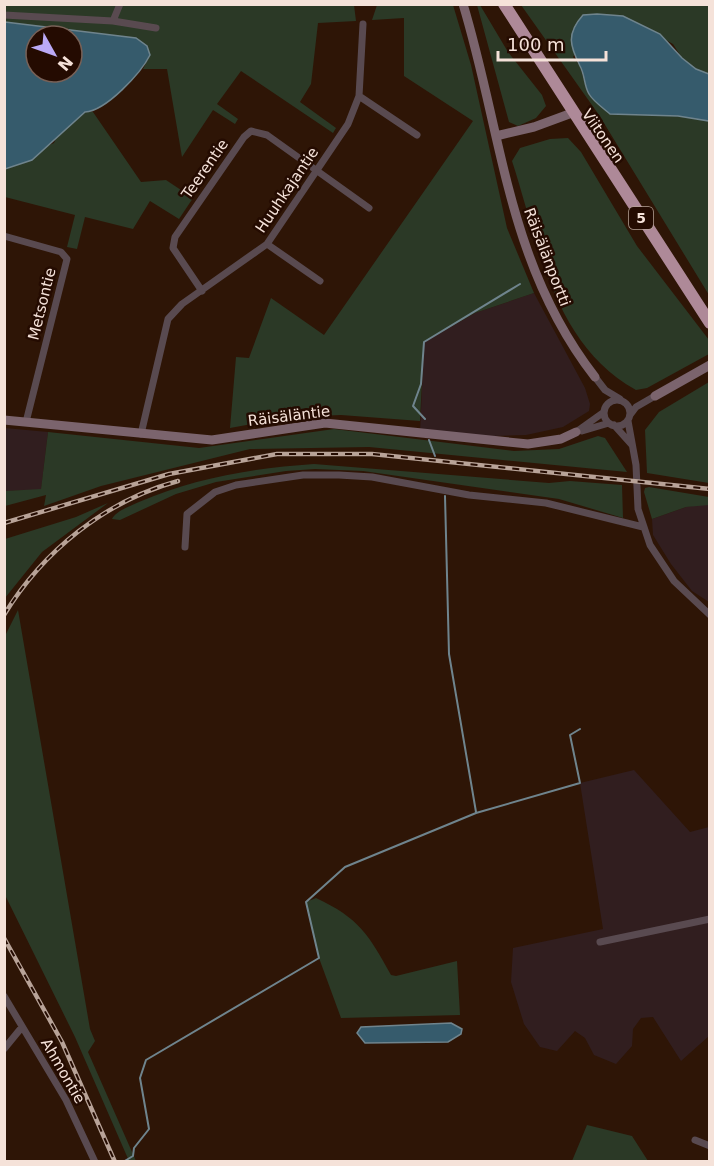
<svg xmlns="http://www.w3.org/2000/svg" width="714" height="1166" font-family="'DejaVu Sans',sans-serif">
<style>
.industrial{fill:#311e1f}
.green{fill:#2b3926}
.water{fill:#365b6c;stroke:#6f848d;stroke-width:1.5;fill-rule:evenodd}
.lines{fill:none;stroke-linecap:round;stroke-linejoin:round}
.stream{stroke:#6f848d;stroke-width:2}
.street{stroke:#594a50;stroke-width:7}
.secondary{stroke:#7b646d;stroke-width:9}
.highway{stroke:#ae8998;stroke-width:12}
.rail-casing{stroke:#b8a398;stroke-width:4.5}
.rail{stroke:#240b01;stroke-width:2;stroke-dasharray:7;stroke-linecap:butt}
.labels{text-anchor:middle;stroke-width:5;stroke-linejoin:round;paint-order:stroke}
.shield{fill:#240b01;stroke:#b6a298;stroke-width:1.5}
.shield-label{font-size:14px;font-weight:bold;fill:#f5e2d9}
.street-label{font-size:15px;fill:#f5e2d9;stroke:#240b01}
</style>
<rect width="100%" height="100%" fill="#2e1506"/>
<path class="industrial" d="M534,293L585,388L590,404L589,411L563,427L526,435L462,437L420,433L424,342L475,313Z
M5,428L48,432L41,490L5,491Z
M704,504L709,505V602L692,591L671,564L653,535L652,519L686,507Z
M634,770L690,832L709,827V1036L681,1061L653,1017L641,1018L633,1029L632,1046L616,1064L594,1055L585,1038L575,1031L557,1051L540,1047L524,1024L511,982L513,948L603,929L580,783Z"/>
<path class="green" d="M4,5H354L356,21L318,23L311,84L300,102L336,128L333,133L241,71L217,104L238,119L235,124L213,110L182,157L167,69H143L150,55L136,38L5,22Z
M377,5H453L471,65L507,228L534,293L475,313L424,342L420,421L341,415L290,417L230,428L236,357L249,358L271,298L324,335L473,121L404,76V18L372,20Z
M477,5H480L508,52L542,95L546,106L536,118L518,126L509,122Z
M521,5H709V74L696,69L682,58L673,44L623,16L597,14L573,57L580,66L588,94L610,114L678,116L709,121V295L599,115Z
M85,111L93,112L141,182L166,180L193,198L179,219L150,201L133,229L85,217L77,249L67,247L75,215L5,197V169L32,160L45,147L54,143L56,138Z
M568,138L581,152L637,246L709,340V354L647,388L636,390C553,344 539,244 512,161L520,148L550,139Z
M709,382V483L647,473L645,430L659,412Z
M334,429L514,451L559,449L598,436L605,438L627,472L369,447L250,449L101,486L44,506L46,495L5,506V491L41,489L48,432L199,448Z
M314,464L549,483L570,481L622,485L623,518L559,499L363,471L315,469L286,471L216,482L176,494L120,520L112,519C116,511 130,506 139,502C195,478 253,468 314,464Z
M649,487L709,497V505L686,507L652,519L644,492L645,488Z
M108,503L42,552L5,598V539L76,517Z
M18,610L90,1029L95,1041L88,1052L136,1161H129L75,1037L5,895L4,638Z
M316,898C359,918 369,935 391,975L396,976L457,961L460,1015L341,1018L319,958L306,902Z
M587,1125L632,1136L648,1161H572Z"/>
<path class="water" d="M597,14L623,16L660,34L682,58L696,69L709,74V121L678,116L610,114C603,108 593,101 589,94C584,86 585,75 580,66C570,46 566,34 583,15Z
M5,22L136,38L147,46L150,55C141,73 106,111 85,112L32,160L5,169ZM36,36H72V72H36Z
M451,1023L462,1029L461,1034L448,1042L365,1043L357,1033L361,1027Z"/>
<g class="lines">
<path class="stream" d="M425,419L413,406L421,384L424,342L520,284
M429,440L435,456
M445,496L449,654L476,812
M123,1162L133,1156L134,1148L149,1129L140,1078L146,1060L319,958L306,902L345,867L476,813L580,783L570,735L580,729"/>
<path class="street" d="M4,15L113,21L156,28
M113,21L120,4
M359,96L417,135
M4,236L61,252L67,259L26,422
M267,244L320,281
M202,291L173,248L175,237L244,137L251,131L267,135L369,208
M595,377L605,390L620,399
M604 413a13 13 0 1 1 26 0a13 13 0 1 1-26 0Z
M630,415L636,407L655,396
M628,421L636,465L638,509L650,545L674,581L710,615
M614,425L632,445
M582,431L609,423
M576,432L604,412
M141,434L168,319L182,304L267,244L348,124L359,96L363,24
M185,547L187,514L215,492L236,485L303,475H339L372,477L469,495L546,503L643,527
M600,942L710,919
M4,996L66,1100L95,1162
M4,1049L22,1027
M695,1140L710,1146"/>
<path class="secondary" d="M463,4C503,136 507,264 595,377
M496,136L534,127L572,113
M655,396L710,365
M4,420L212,440L325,423L528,444L561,439L576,432"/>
<path class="highway" d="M504,4L710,323"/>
<defs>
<path id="rail" d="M4,523L169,474L277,454H372L710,489
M4,615C43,551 105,501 178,481
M4,938L62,1042L115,1162"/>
</defs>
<use href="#rail" class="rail-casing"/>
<use href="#rail" class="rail"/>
</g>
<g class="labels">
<rect class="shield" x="629" y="207" width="24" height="22" rx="4.5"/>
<g class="shield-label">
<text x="641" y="223">5</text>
</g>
<g class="street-label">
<text transform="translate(603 136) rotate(55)" y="5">Viitonen</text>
<text transform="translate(205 169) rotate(-55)" y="5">Teerentie</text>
<text transform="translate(287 190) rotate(-56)" y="5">Huuhkajantie</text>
<text transform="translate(547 257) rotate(69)" y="5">Räisälänportti</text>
<text transform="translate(42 304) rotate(-76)" y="5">Metsontie</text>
<text transform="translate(289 416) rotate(-7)" y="5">Räisäläntie</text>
<text transform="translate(63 1071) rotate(60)" y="5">Ahmontie</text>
</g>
</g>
<rect width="714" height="1166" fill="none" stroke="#f5e2d9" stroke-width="12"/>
<g transform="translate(54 54) rotate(130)"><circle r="28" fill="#240b01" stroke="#786157" stroke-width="1.5"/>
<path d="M0-4.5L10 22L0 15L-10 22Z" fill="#bbaaf6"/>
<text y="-9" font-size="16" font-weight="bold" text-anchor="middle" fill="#f5e2d9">N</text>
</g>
<path d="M498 51v9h108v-9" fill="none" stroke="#f5e2d9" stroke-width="3"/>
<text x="507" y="51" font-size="18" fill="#f5e2d9" stroke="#240b01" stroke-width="4.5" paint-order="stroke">100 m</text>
</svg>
